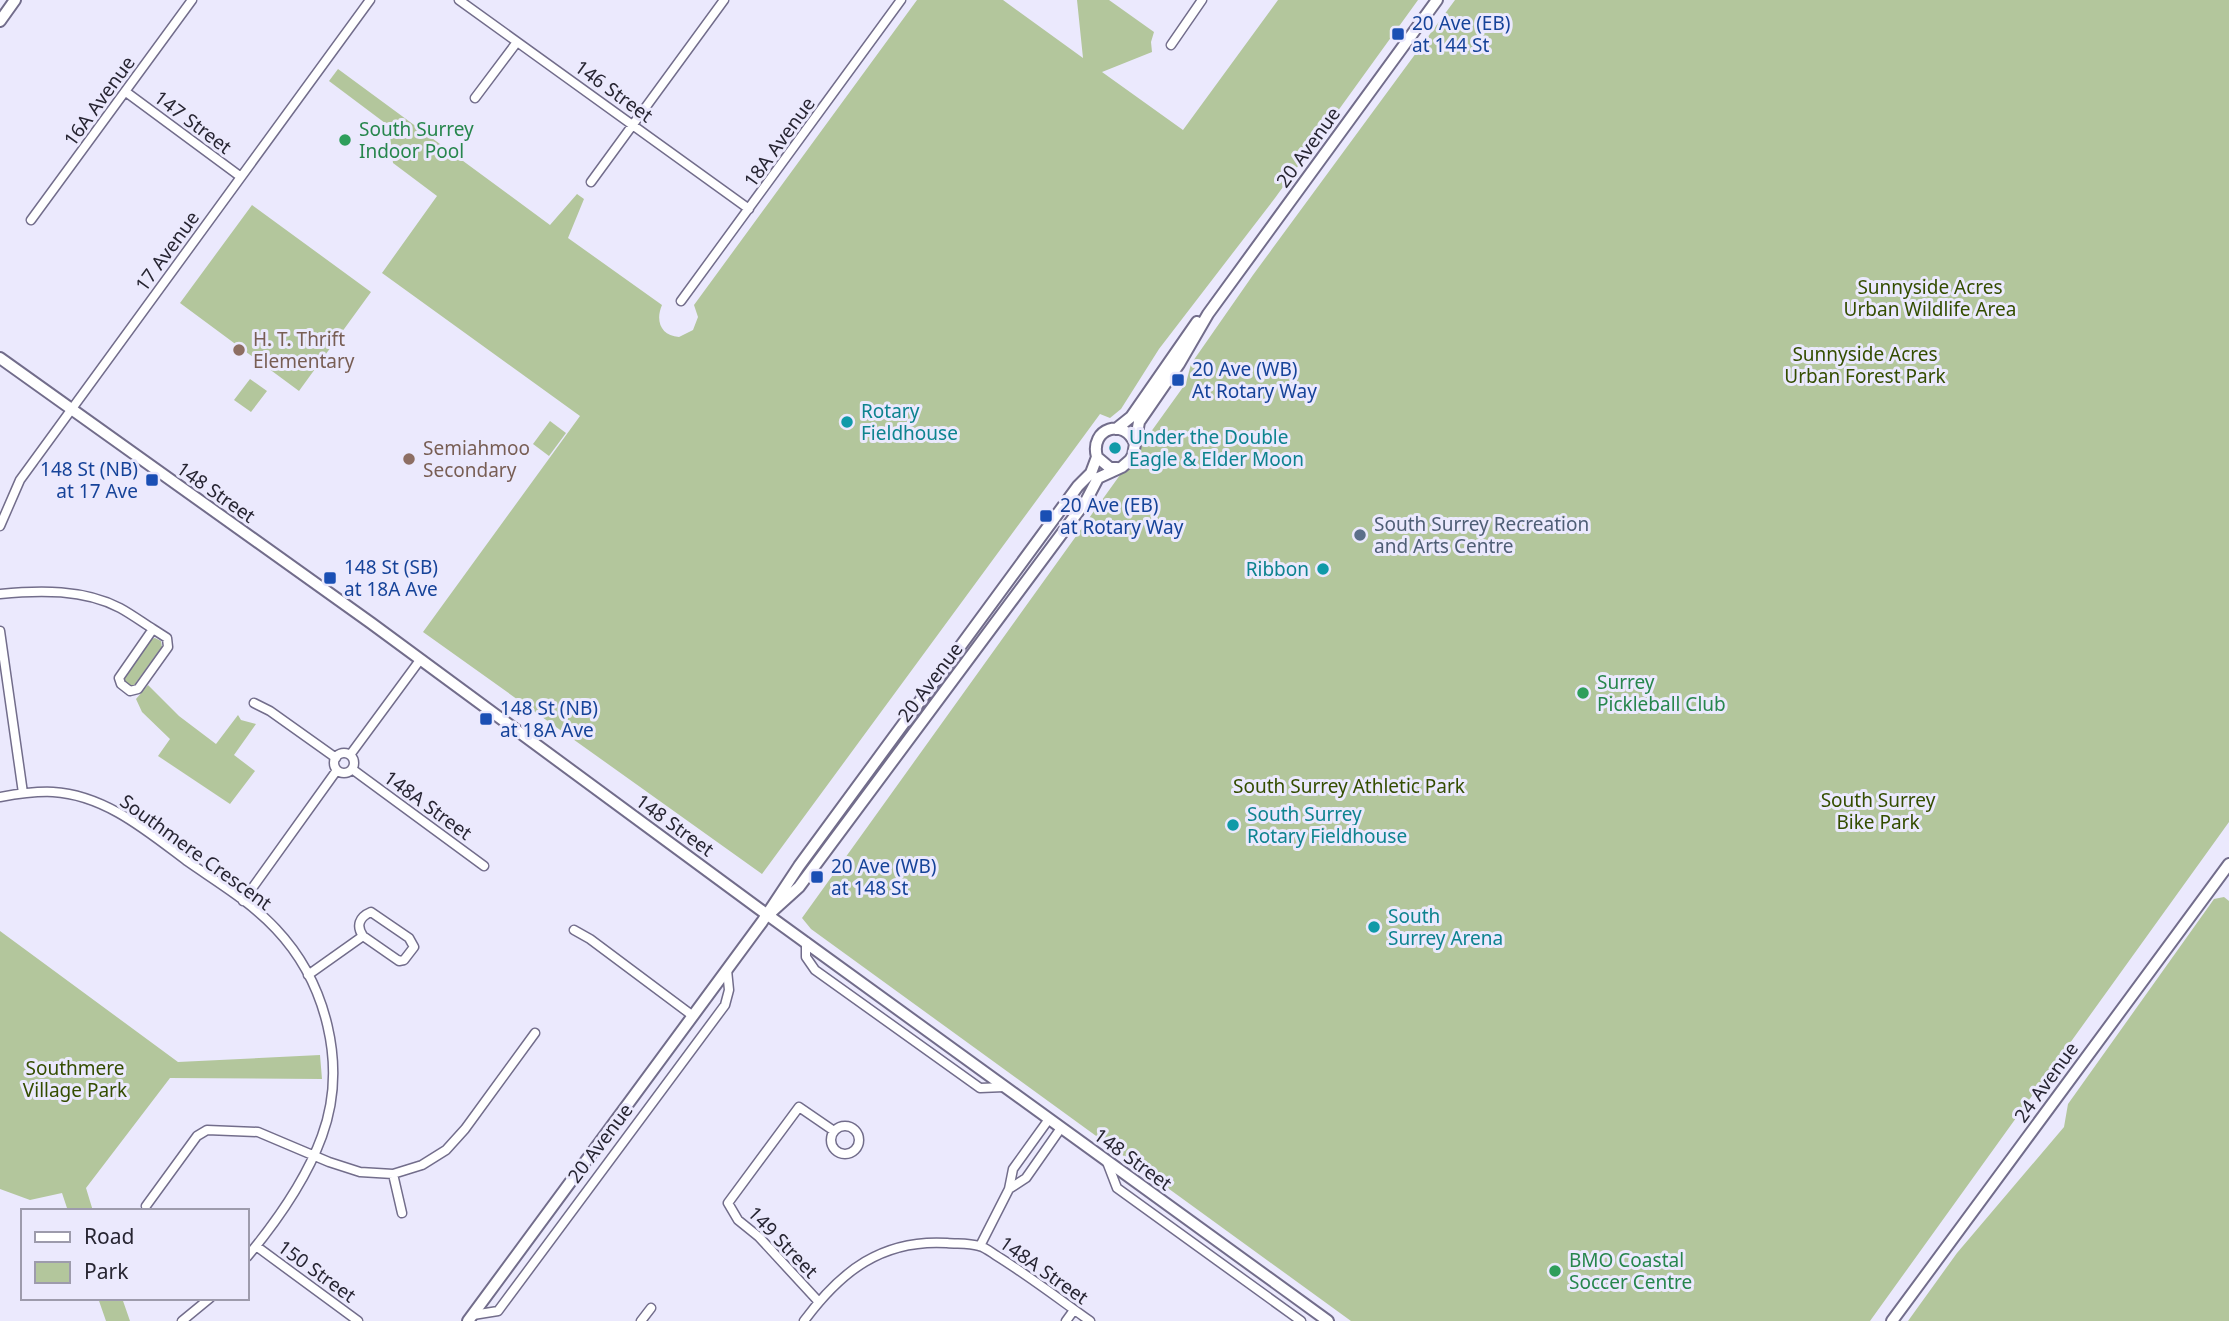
<svg xmlns="http://www.w3.org/2000/svg" width="2229" height="1321" font-family="'Noto Sans',sans-serif">
<style>
.green{fill:#b3c69c}
.lines{fill:none;stroke-linecap:round;stroke-linejoin:round}
.street-casing{stroke:#726d8b;stroke-width:11}
.secondary-casing{stroke:#726d8b;stroke-width:14}
.street{stroke:#fff;stroke-width:8}
.secondary{stroke:#fff;stroke-width:10}
.transit-dot{fill:#1a4fb4;stroke:#ebe9fd;stroke-width:2.5}
.leisure-dot{fill:#2e9e5b;stroke:#ebe9fd;stroke-width:2.5}
.education-dot{fill:#8d6e63;stroke:#ebe9fd;stroke-width:2.5}
.culture-dot{fill:#0f9aa8;stroke:#ebe9fd;stroke-width:2.5}
.service-dot{fill:#5c6f8a;stroke:#ebe9fd;stroke-width:2.5}
.labels{text-anchor:middle;stroke-width:6;stroke-linejoin:round;paint-order:stroke}
.transit-label{font-size:19px;fill:#164399;stroke:#ebe9fd;text-anchor:start}
.street-label{font-size:19px;fill:#272532;stroke:#ebe9fd}
.leisure-label{font-size:19px;fill:#27864d;stroke:#ebe9fd;text-anchor:start}
.park-label{font-size:19px;fill:#344d00;stroke:#ebe9fd}
.education-label{font-size:19px;fill:#785e54;stroke:#ebe9fd;text-anchor:start}
.culture-label{font-size:19px;fill:#0d838f;stroke:#ebe9fd;text-anchor:start}
.service-label{font-size:19px;fill:#4e5e75;stroke:#ebe9fd;text-anchor:start}
</style>
<rect width="100%" height="100%" fill="#ebe9fd"/>
<path class="green" d="M917,0H1003L1083,58L1077,0H1109L1154,32L1151,42L1152,52L1102,72L1183,130L1278,0H1418L1275,198L1159,349L1121,409L1110,418L1100,414L762,874L423,632L580,416L382,273L437,196L393,163L389,126L329,81L338,69L550,225L577,194L584,199L568,238L662,305C655,321 661,336 679,337L693,330L698,317L694,305Z
M1455,0H2229V822L1870,1321H1351L811,929L802,918L1186,383L1191,364L1253,275Z
M252,205L371,292L299,391L180,303Z
M250,379L267,391L251,412L234,400Z
M550,421L566,433L549,456L533,444Z
M155,638L161,641L162,647L132,688L122,681L123,677L150,639Z
M148,685L179,716L216,744L238,715L241,720L256,724L234,755L255,771L230,804L158,756L170,739L142,712L136,699Z
M2224,897L2229,901V1321H1908L1957,1253L2064,1127L2068,1104L2214,899Z
M0,931L178,1062L320,1055L322,1079L170,1078L86,1188L93,1211H68L62,1193L30,1200L0,1189Z
M98,1298H122L130,1321H106Z"/>
<g class="lines">
<defs>
<path id="street" d="M459,0L749,209
M1171,45L1202,0
M126,92L241,177
M475,98L517,42
M591,182L724,0
M31,220L192,0
M681,301L901,0
M0,526L20,480L370,0
M0,594C39,590 84,589 120,608C131,614 142,622 153,629
M153,629L167,638L168,647L138,689L130,691L121,684L119,678Z
M0,631L23,793
M254,703L270,711L336,758
M334 763a10 10 0 1 1 20 0a10 10 0 1 1-20 0Z
M350,755L420,660
M352,769L484,866
M0,797C17,794 35,791 53,792C105,795 147,831 187,861C217,882 251,902 276,929C326,982 348,1065 322,1136C306,1180 277,1221 247,1257
M243,901L337,770
M574,930L590,939L693,1016
M806,942V957L815,970L980,1088L1004,1087
M308,975L363,936L399,961L404,960L414,947L409,938L371,912C359,917 356,926 363,936
M831 1140a14 14 0 1 1 28 0a14 14 0 1 1-28 0Z
M1107,1162L1117,1188L1301,1321
M393,1174L402,1213
M1009,1189L1026,1178L1061,1128
M146,1206L197,1136L207,1130L258,1132L329,1162L360,1172L393,1174L422,1165L446,1150L465,1129L535,1033
M256,1246L358,1321
M980,1246L1009,1189L1013,1169L1049,1119
M818,1301L759,1237L738,1220L728,1203L799,1107L834,1131
M473,1315L498,1311L725,1005L729,990L727,970
M182,1321L210,1298
M641,1321L651,1308
M804,1321C841,1271 882,1239 947,1243C957,1244 969,1243 979,1246C985,1247 992,1253 997,1256C1029,1276 1059,1299 1090,1321
M1066,1321L1074,1310"/>
<path id="secondary" d="M0,21L15,0
M0,358L371,623L758,908L1328,1321
M1116,429L1131,417L1197,322
M1117,468H1110L1097,457C1089,428 1125,417 1135,444
M768,915L799,887L1086,501L1098,478L1122,467L1130,460L1133,455L1139,422L1179,364L1208,314L1437,0
M468,1321L762,922L799,866L1078,486L1091,473L1097,457
M1892,1321L2229,864"/>
</defs>
<use href="#street" class="street-casing"/>
<use href="#secondary" class="secondary-casing"/>
<use href="#street" class="street"/>
<use href="#secondary" class="secondary"/>
</g>
<g class="transit-dot">
<rect x="1391" y="27" width="14" height="14" rx="3.5"/>
<rect x="1171" y="373" width="14" height="14" rx="3.5"/>
<rect x="145" y="473" width="14" height="14" rx="3.5"/>
<rect x="1039" y="509" width="14" height="14" rx="3.5"/>
<rect x="323" y="571" width="14" height="14" rx="3.5"/>
<rect x="479" y="712" width="14" height="14" rx="3.5"/>
<rect x="810" y="870" width="14" height="14" rx="3.5"/>
</g>
<g class="leisure-dot">
<circle cx="345" cy="140" r="7"/>
<circle cx="1583" cy="693" r="7"/>
<circle cx="1555" cy="1271" r="7"/>
</g>
<g class="education-dot">
<circle cx="239" cy="350" r="7"/>
<circle cx="409" cy="459" r="7"/>
</g>
<g class="culture-dot">
<circle cx="847" cy="422" r="7"/>
<circle cx="1115" cy="448" r="7"/>
<circle cx="1323" cy="569" r="7"/>
<circle cx="1233" cy="825" r="7"/>
<circle cx="1374" cy="927" r="7"/>
</g>
<circle class="service-dot" cx="1360" cy="535" r="7"/>
<g class="labels">
<g class="transit-label">
<text x="1412" y="30">20 Ave (EB)<tspan x="1412" dy="22">at 144 St</tspan></text>
<text x="1192" y="376">20 Ave (WB)<tspan x="1192" dy="22">At Rotary Way</tspan></text>
<text x="138" y="476" text-anchor="end">148 St (NB)<tspan x="138" dy="22">at 17 Ave</tspan></text>
<text x="1060" y="512">20 Ave (EB)<tspan x="1060" dy="22">at Rotary Way</tspan></text>
<text x="344" y="574">148 St (SB)<tspan x="344" dy="22">at 18A Ave</tspan></text>
<text x="500" y="715">148 St (NB)<tspan x="500" dy="22">at 18A Ave</tspan></text>
<text x="831" y="873">20 Ave (WB)<tspan x="831" dy="22">at 148 St</tspan></text>
</g>
<g class="street-label">
<text transform="translate(614 91) rotate(36)" y="7">146 Street</text>
<text transform="translate(99 101) rotate(-54)" y="7">16A Avenue</text>
<text transform="translate(193 122) rotate(37)" y="7">147 Street</text>
<text transform="translate(779 142) rotate(-54)" y="7">18A Avenue</text>
<text transform="translate(1308 147) rotate(-54)" y="7">20 Avenue</text>
<text transform="translate(167 251) rotate(-54)" y="7">17 Avenue</text>
<text transform="translate(216 492) rotate(35)" y="7">148 Street</text>
<text transform="translate(930 682) rotate(-53)" y="7">20 Avenue</text>
<text transform="translate(428 805) rotate(36)" y="7">148A Street</text>
<text transform="translate(675 825) rotate(36)" y="7">148 Street</text>
<text transform="translate(196 852) rotate(36)" y="7">Southmere Crescent</text>
<text transform="translate(2046 1082) rotate(-54)" y="7">24 Avenue</text>
<text transform="translate(600 1143) rotate(-53)" y="7">20 Avenue</text>
<text transform="translate(1133 1159) rotate(36)" y="7">148 Street</text>
<text transform="translate(783 1242) rotate(46)" y="7">149 Street</text>
<text transform="translate(1044 1270) rotate(35)" y="7">148A Street</text>
<text transform="translate(317 1271) rotate(36)" y="7">150 Street</text>
</g>
<g class="leisure-label">
<text x="359" y="136">South Surrey<tspan x="359" dy="22">Indoor Pool</tspan></text>
<text x="1597" y="689">Surrey<tspan x="1597" dy="22">Pickleball Club</tspan></text>
<text x="1569" y="1267">BMO Coastal<tspan x="1569" dy="22">Soccer Centre</tspan></text>
</g>
<g class="park-label">
<text x="1930" y="294">Sunnyside Acres<tspan x="1930" dy="22">Urban Wildlife Area</tspan></text>
<text x="1865" y="361">Sunnyside Acres<tspan x="1865" dy="22">Urban Forest Park</tspan></text>
<text x="1349" y="793">South Surrey Athletic Park</text>
<text x="1878" y="807">South Surrey<tspan x="1878" dy="22">Bike Park</tspan></text>
<text x="75" y="1075">Southmere<tspan x="75" dy="22">Village Park</tspan></text>
</g>
<g class="education-label">
<text x="253" y="346">H. T. Thrift<tspan x="253" dy="22">Elementary</tspan></text>
<text x="423" y="455">Semiahmoo<tspan x="423" dy="22">Secondary</tspan></text>
</g>
<g class="culture-label">
<text x="861" y="418">Rotary<tspan x="861" dy="22">Fieldhouse</tspan></text>
<text x="1129" y="444">Under the Double<tspan x="1129" dy="22">Eagle &amp; Elder Moon</tspan></text>
<text x="1309" y="576" text-anchor="end">Ribbon</text>
<text x="1247" y="821">South Surrey<tspan x="1247" dy="22">Rotary Fieldhouse</tspan></text>
<text x="1388" y="923">South<tspan x="1388" dy="22">Surrey Arena</tspan></text>
</g>
<g class="service-label">
<text x="1374" y="531">South Surrey Recreation<tspan x="1374" dy="22">and Arts Centre</tspan></text>
</g>
</g>
<rect x="21" y="1209" width="228" height="91" fill="#ebe9fd" stroke="#9d9bac" stroke-width="2"/>
<rect x="35" y="1232" width="35" height="10" fill="#ffffff" stroke="#9d9bac" stroke-width="2"/>
<text x="84" y="1244" font-size="21" fill="#272532">Road</text>
<rect x="35" y="1262" width="35" height="21" fill="#b3c69c" stroke="#9d9bac" stroke-width="2"/>
<text x="84" y="1279" font-size="21" fill="#272532">Park</text>
</svg>
